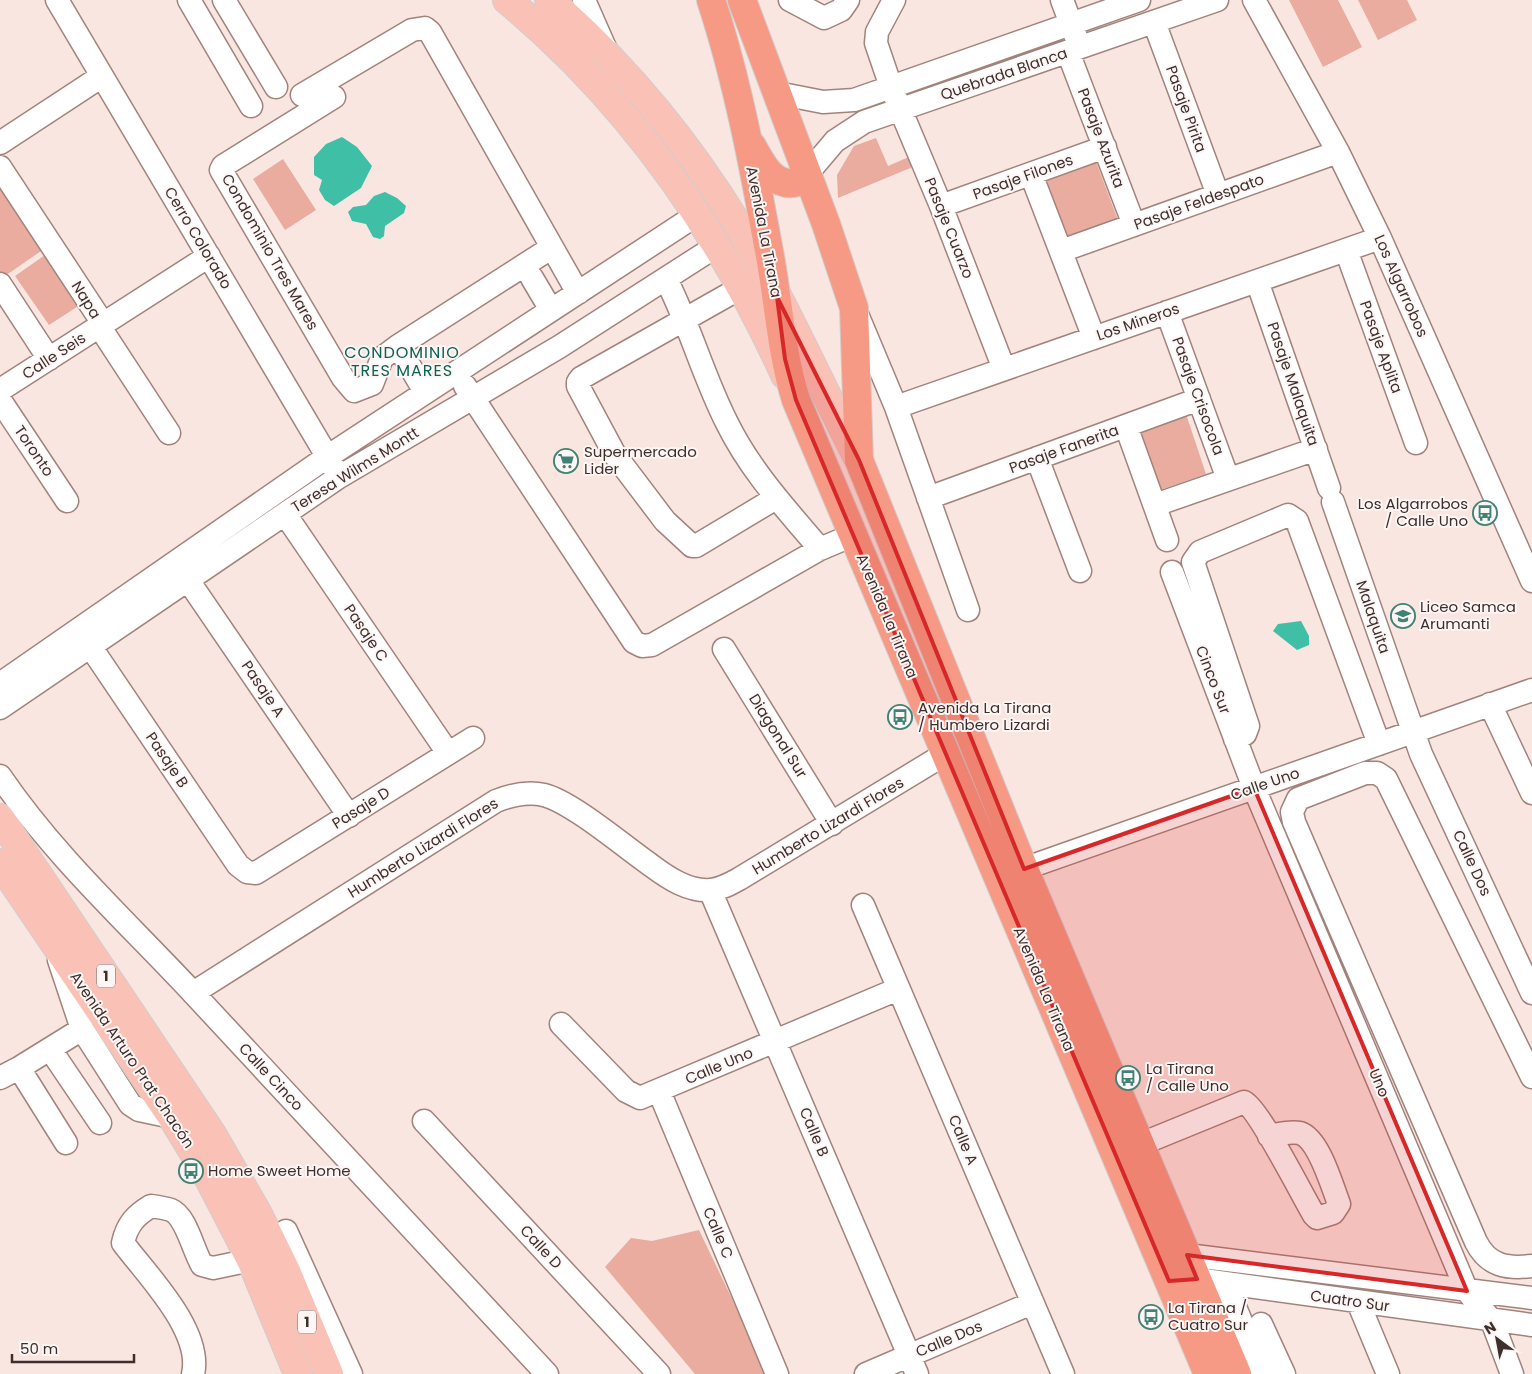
<svg xmlns="http://www.w3.org/2000/svg" width="1532" height="1374" font-family="Poppins,sans-serif">
<style>
.green{fill:#e9ac9e}
.water{fill:#40bfa7}
.lines{fill:none;stroke-linecap:round;stroke-linejoin:round}
.minor-casing{stroke:#a2837c;stroke-width:25}
.major-casing{stroke:#d0cdcc;stroke-width:30}
.highway-casing{stroke:#d0cdcc;stroke-width:30}
.minor{stroke:#fff;stroke-width:22}
.major{stroke:#fac2b6;stroke-width:28}
.highway{stroke:#f69a85;stroke-width:28}
.marked{fill:#d62828;fill-opacity:0.2;stroke:#d62828;stroke-width:4;stroke-linejoin:round}
.labels{text-anchor:middle;stroke-width:4;stroke-linejoin:round;paint-order:stroke}
.shield{fill:#fdf6f5;stroke:#766b68;stroke-width:1}
.shield-label{font-size:14px;font-weight:bold;fill:#3c2f2c}
.street-label{font-size:15px;fill:#3c2f2c;stroke:#fdf6f5}
.poi-label{font-size:15px;fill:#3c2f2c;stroke:#fdf6f5;text-anchor:start}
.neighbourhood-label{font-size:16px;letter-spacing:1px;fill:#0a6354;stroke:#fdf6f5}
</style>
<rect width="100%" height="100%" fill="#fae6e1"/>
<path class="green" d="M1289,0H1338L1362,47L1323,67Z
M1358,0H1407L1417,20L1378,40Z
M876,138L888,166L911,156L915,166L838,198L837,175L854,146Z
M283,159L316,210L285,230L253,179Z
M1095,159L1118,220L1065,240L1042,179Z
M0,180L44,249L2,278L0,275Z
M45,255L80,305L49,325L15,276Z
M1186,414L1206,474L1157,491L1137,431Z
M699,1230L768,1374H695L605,1267L631,1238L652,1241Z"/>
<path class="water" d="M342,137L357,147L372,166L361,188L334,206L325,200L319,190L322,180L314,175V157L326,144Z
M385,192L397,198L406,206L404,213L385,226L384,236L380,239L373,237L366,224L352,221L348,212L353,207L366,205L374,196Z
M1301,621L1309,636V645L1297,650L1273,631L1278,624Z"/>
<g class="lines">
<defs>
<path id="minor" d="M57,0L334,468
M189,0L251,106
M224,0L276,87
M584,0L606,50
M790,0L824,18L841,10L848,0
M894,0L877,32L876,43L891,87L941,206L1004,369
M1062,0L1076,37
M1254,0L1338,152L1380,238L1532,581
M1154,22L1218,195
M1068,52L1134,225
M777,93L823,102L854,100L1139,0
M302,95L412,30L425,28L430,32L578,293
M334,97L223,166L221,170L343,378L354,391L372,384L382,358L398,346L551,248
M0,143L102,76
M0,167L98,316L105,335L169,433
M807,174L835,141L864,122L1217,0
M1031,174L1094,338
M941,206L1105,147
M1346,250L1416,443
M1061,251L1338,152
M532,278L551,310
M666,279C690,326 703,376 727,423C750,470 786,509 820,549
M1257,281L1329,488
M0,284L49,359
M742,287L581,378L578,382V386L615,455L665,521L692,546H696L776,498
M1167,312L1228,479
M857,314L896,407L968,610
M398,346L425,392
M465,386L634,642L642,646L652,645L820,549L853,535
M0,390L209,256
M0,400L67,501
M896,407L1380,238
M1126,426L1167,540
M1037,458L1080,571
M928,498L1199,399
M1333,502L1421,754L1532,993
M1155,505L1316,449
M285,514L448,753
M179,567L349,816
M1172,572L1254,788L1467,1291L1492,1321L1512,1374
M90,646L238,865L247,872L256,873L473,738
M724,649L832,824
M0,684L327,457L698,214
M1490,704L1532,793
M0,708L339,477L559,347L718,245
M1235,739L1245,734L1248,726L1193,562L1200,552L1288,515L1297,521L1379,744
M0,776C55,857 128,923 195,995C312,1121 430,1248 547,1374
M1009,874L1532,690
M710,890L917,1374
M863,905L1063,1374
M59,960L82,1029L130,1104L139,1110L172,1117
M193,993L496,801C511,795 527,791 544,795C572,802 626,848 652,866C668,878 689,892 711,890C721,889 730,884 739,879L945,754
M561,1024L626,1091L640,1098L898,989
M50,1049L100,1123
M1532,1077L1386,779L1377,773H1365L1298,799L1292,812L1294,822L1476,1242C1488,1266 1507,1269 1532,1266
M0,1078L19,1068
M659,1091L777,1374
M424,1121L659,1374
M66,1143L19,1068L82,1029
M1124,1151L1244,1102C1259,1109 1302,1195 1314,1215L1317,1218L1333,1213L1339,1204C1332,1186 1319,1139 1300,1133C1290,1131 1278,1134 1269,1136
M286,1231L351,1374
M1187,1255L1532,1298
M1184,1280L1197,1279L1532,1325
M1225,1283L1263,1374
M1358,1302L1388,1374
M1261,1324L1284,1374
M193,1374C203,1331 147,1275 123,1243C127,1224 136,1215 151,1206C158,1207 165,1208 171,1210C186,1216 193,1250 202,1265L213,1268L251,1260
M866,1374L1032,1303"/>
<path id="major" d="M507,0C630,102 719,230 785,375
M549,0C624,65 686,140 738,225C783,300 819,382 859,460
M0,818L212,1134L258,1214L286,1271L329,1374
M0,863L172,1117L206,1173L251,1260L298,1374"/>
<path id="highway" d="M711,0C739,85 755,175 771,262C779,309 782,355 796,400L1208,1374
M742,0L826,224L854,308L859,460L1024,869L1237,1374
M752,146C761,162 772,186 794,183L807,174"/>
</defs>
<use href="#minor" class="minor-casing"/>
<use href="#major" class="major-casing"/>
<use href="#highway" class="highway-casing"/>
<use href="#minor" class="minor"/>
<use href="#major" class="major"/>
<use href="#highway" class="highway"/>
</g>
<path class="marked" d="M777,297L859,460L1024,869L1254,788L1467,1291L1187,1255L1197,1279L1169,1281L796,400L785,359Z"/>
<defs>
<symbol id="supermarket-ring" viewBox="-11 -11 22 22"><circle r="9.5" fill="#fdf6f5" stroke="#408374" stroke-width="1.5"/><path d="M-6-5.5h2.5l.6 2H6L4.5 2H-2.5L-4.4-4H-6ZM-1.5 3.2a1.3 1.3 0 1 0 .1 0ZM3 3.2a1.3 1.3 0 1 0 .1 0Z" fill="#408374"/></symbol>
<symbol id="bus-ring" viewBox="-11 -11 22 22"><circle r="9.5" fill="#fdf6f5" stroke="#408374" stroke-width="1.5"/><path d="M-5-6H5V4H4V6H2V4H-2V6H-4V4H-5ZM-3.5-4V0h7V-4ZM-3.5 1.2v1.5H-2V1.2ZM2 1.2v1.5H3.5V1.2Z" fill="#408374"/></symbol>
<symbol id="school-ring" viewBox="-11 -11 22 22"><circle r="9.5" fill="#fdf6f5" stroke="#408374" stroke-width="1.5"/><path d="M0-5L7-2L0 1L-7-2ZM-4 1L0 2.5L4 1V4Q0 6-4 4Z" fill="#408374"/></symbol>
</defs>
<g fill-rule="evenodd">
<use href="#supermarket-ring" x="552" y="447" width="28" height="28"/>
<use href="#bus-ring" x="1471" y="499" width="28" height="28"/>
<use href="#school-ring" x="1389" y="602" width="28" height="28"/>
<use href="#bus-ring" x="886" y="703" width="28" height="28"/>
<use href="#bus-ring" x="1114" y="1064" width="28" height="28"/>
<use href="#bus-ring" x="177" y="1157" width="28" height="28"/>
<use href="#bus-ring" x="1137" y="1303" width="28" height="28"/>
</g>
<g class="labels">
<g class="shield">
<rect x="97" y="964.5" width="18" height="23" rx="4"/>
<rect x="298" y="1310.5" width="18" height="23" rx="4"/>
</g>
<g class="shield-label">
<text x="106" y="981">1</text>
<text x="307" y="1327">1</text>
</g>
<g class="street-label">
<text transform="translate(1004 74) rotate(-19)" y="5">Quebrada Blanca</text>
<text transform="translate(1186 109) rotate(70)" y="5">Pasaje Pirita</text>
<text transform="translate(1101 138) rotate(69)" y="5">Pasaje Azurita</text>
<text transform="translate(1023 177) rotate(-20)" y="5">Pasaje Filones</text>
<text transform="translate(1199 202) rotate(-20)" y="5">Pasaje Feldespato</text>
<text transform="translate(949 228) rotate(68)" y="5">Pasaje Cuarzo</text>
<text transform="translate(764 232) rotate(79)" y="5">Avenida La Tirana</text>
<text transform="translate(198 238) rotate(59)" y="5">Cerro Colorado</text>
<text transform="translate(270 252) rotate(60)" y="5">Condominio Tres Mares</text>
<text transform="translate(1401 286) rotate(66)" y="5">Los Algarrobos</text>
<text transform="translate(86 300) rotate(58)" y="5">Napa</text>
<text transform="translate(1138 322) rotate(-19)" y="5">Los Mineros</text>
<text transform="translate(1381 347) rotate(70)" y="5">Pasaje Aplita</text>
<text transform="translate(54 356) rotate(-33)" y="5">Calle Seis</text>
<text transform="translate(1293 384) rotate(71)" y="5">Pasaje Malaquita</text>
<text transform="translate(1198 396) rotate(70)" y="5">Pasaje Crisocola</text>
<text transform="translate(1064 449) rotate(-20)" y="5">Pasaje Fanerita</text>
<text transform="translate(34 451) rotate(56)" y="5">Toronto</text>
<text transform="translate(355 470) rotate(-32)" y="5">Teresa Wilms Montt</text>
<text transform="translate(887 616) rotate(67)" y="5">Avenida La Tirana</text>
<text transform="translate(1373 617) rotate(71)" y="5">Malaquita</text>
<text transform="translate(366 633) rotate(56)" y="5">Pasaje C</text>
<text transform="translate(1213 680) rotate(69)" y="5">Cinco Sur</text>
<text transform="translate(263 689) rotate(56)" y="5">Pasaje A</text>
<text transform="translate(778 736) rotate(58)" y="5">Diagonal Sur</text>
<text transform="translate(167 760) rotate(56)" y="5">Pasaje B</text>
<text transform="translate(1265 784) rotate(-19)" y="5">Calle Uno</text>
<text transform="translate(361 808) rotate(-32)" y="5">Pasaje D</text>
<text transform="translate(828 826) rotate(-31)" y="5">Humberto Lizardi Flores</text>
<text transform="translate(423 848) rotate(-32)" y="5">Humberto Lizardi Flores</text>
<text transform="translate(1472 863) rotate(65)" y="5">Calle Dos</text>
<text transform="translate(1044 989) rotate(67)" y="5">Avenida La Tirana</text>
<text transform="translate(132 1060) rotate(56)" y="5">Avenida Arturo Prat Chacón</text>
<text transform="translate(719 1066) rotate(-23)" y="5">Calle Uno</text>
<text transform="translate(271 1077) rotate(47)" y="5">Calle Cinco</text>
<text transform="translate(1379 1083) rotate(67)" y="5">Uno</text>
<text transform="translate(814 1132) rotate(67)" y="5">Calle B</text>
<text transform="translate(963 1140) rotate(67)" y="5">Calle A</text>
<text transform="translate(718 1233) rotate(67)" y="5">Calle C</text>
<text transform="translate(541 1247) rotate(47)" y="5">Calle D</text>
<text transform="translate(1350 1301) rotate(8)" y="5">Cuatro Sur</text>
<text transform="translate(949 1339) rotate(-23)" y="5">Calle Dos</text>
</g>
<g class="poi-label">
<text x="584" y="457">Supermercado<tspan x="584" dy="17">Lider</tspan></text>
<text x="1468" y="509" text-anchor="end">Los Algarrobos<tspan x="1468" dy="17">/ Calle Uno</tspan></text>
<text x="1420" y="612">Liceo Samca<tspan x="1420" dy="17">Arumanti</tspan></text>
<text x="918" y="713">Avenida La Tirana<tspan x="918" dy="17">/ Humbero Lizardi</tspan></text>
<text x="1146" y="1074">La Tirana<tspan x="1146" dy="17">/ Calle Uno</tspan></text>
<text x="208" y="1176">Home Sweet Home</text>
<text x="1168" y="1313">La Tirana /<tspan x="1168" dy="17">Cuatro Sur</tspan></text>
</g>
<g class="neighbourhood-label">
<text x="402" y="358">CONDOMINIO<tspan x="402" dy="18">TRES MARES</tspan></text>
</g>
</g>
<g transform="translate(1497 1339) rotate(328)" stroke="#fdf6f5" stroke-width="4" paint-order="stroke">
<path d="M0-4L9 19L0 12L-9 19Z" fill="#3c2f2c"/>
<text y="-8" font-size="14" font-weight="bold" text-anchor="middle" fill="#3c2f2c">N</text>
</g>
<path d="M12 1354v8h122v-8" fill="none" stroke="#3c2f2c" stroke-width="2.5"/>
<text x="20" y="1354" font-size="15" fill="#3c2f2c" stroke="#fdf6f5" stroke-width="4" paint-order="stroke">50 m</text>
</svg>
